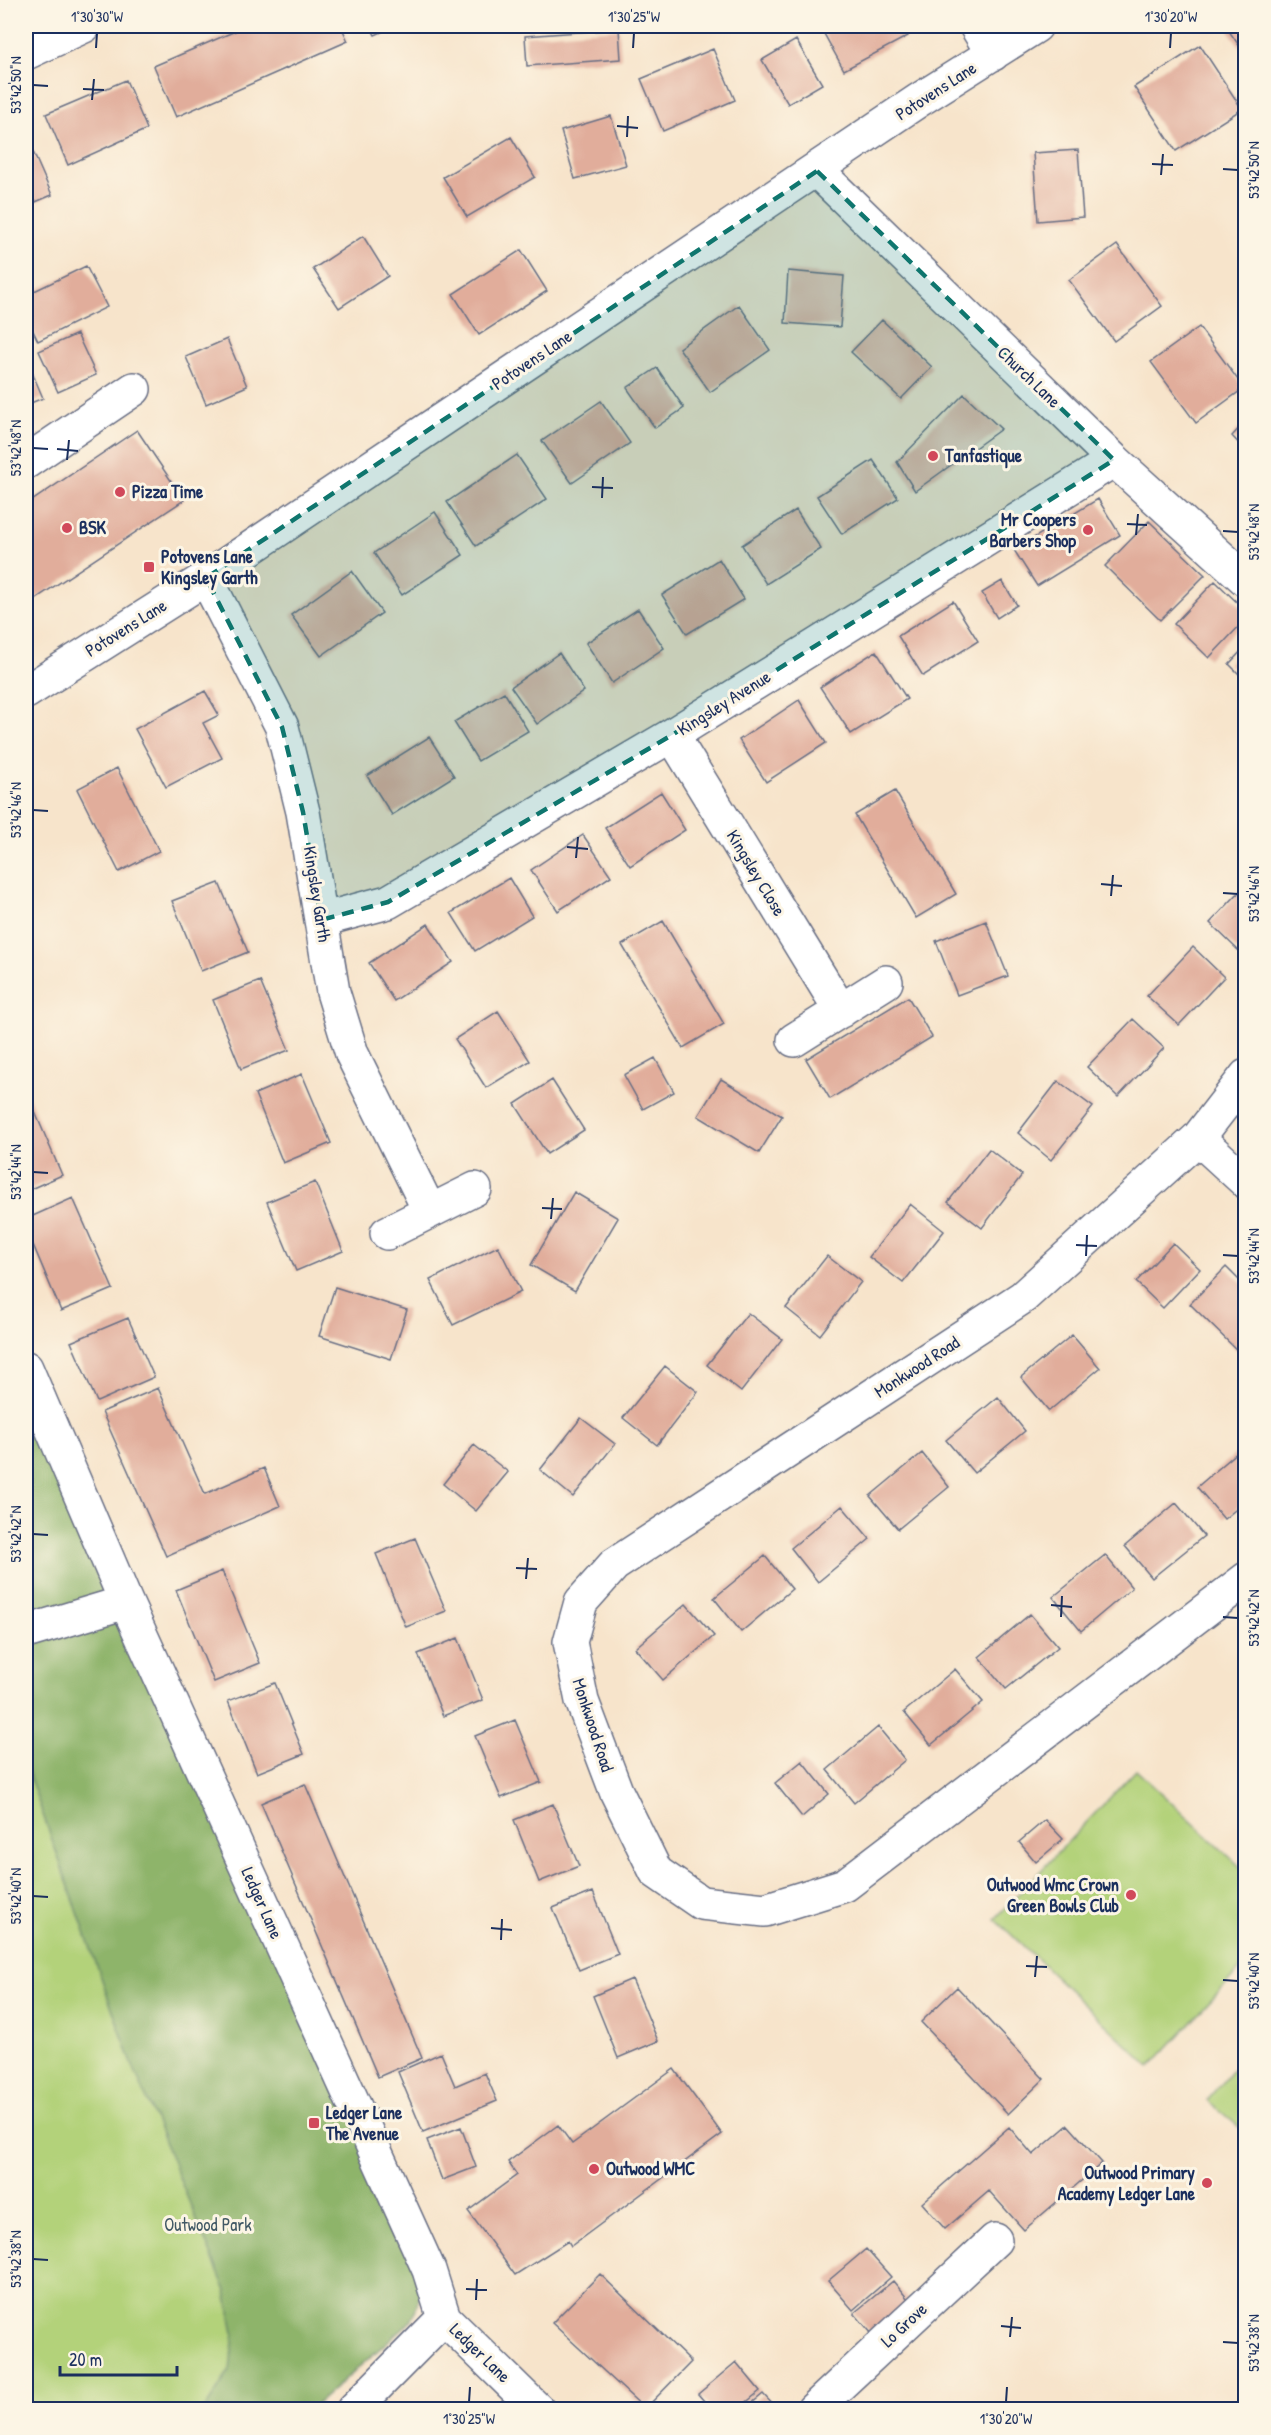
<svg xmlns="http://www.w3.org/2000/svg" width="1271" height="2435" font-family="'Patrick Hand',sans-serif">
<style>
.green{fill:#b3d27a;stroke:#67806c;stroke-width:1.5}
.forest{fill:#8eb46a;stroke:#547264;stroke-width:1.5}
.building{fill:#e1ad9b}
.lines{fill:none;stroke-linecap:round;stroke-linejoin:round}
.minor-casing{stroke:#686e84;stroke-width:36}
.minor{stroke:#fff;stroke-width:33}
.marked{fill:#0f766e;fill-opacity:0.2;stroke:#0f766e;stroke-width:4.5;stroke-dasharray:12 8;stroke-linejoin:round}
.ticks{fill:none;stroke:#1b2f5e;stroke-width:2}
.poi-dot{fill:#d1495b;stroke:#fcf5e5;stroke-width:2}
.labels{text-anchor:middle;stroke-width:6;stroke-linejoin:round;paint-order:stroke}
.street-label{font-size:18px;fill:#1b2f5e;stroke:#fcf5e5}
.poi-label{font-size:18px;font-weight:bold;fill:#1b2f5e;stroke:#fcf5e5;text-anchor:start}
.park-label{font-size:18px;fill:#415865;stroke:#fcf5e5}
.neatline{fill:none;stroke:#1b2f5e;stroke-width:2}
.ticks-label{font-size:15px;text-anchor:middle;fill:#1b2f5e}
</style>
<rect width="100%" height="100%" fill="#fcf5e5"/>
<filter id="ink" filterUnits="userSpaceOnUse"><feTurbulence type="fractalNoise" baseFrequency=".0167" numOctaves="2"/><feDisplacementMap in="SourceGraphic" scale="12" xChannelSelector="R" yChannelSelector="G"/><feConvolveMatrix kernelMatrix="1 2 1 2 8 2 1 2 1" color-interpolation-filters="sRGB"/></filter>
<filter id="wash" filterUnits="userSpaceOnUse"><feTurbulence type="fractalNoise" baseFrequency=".008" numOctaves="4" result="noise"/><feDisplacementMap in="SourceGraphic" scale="24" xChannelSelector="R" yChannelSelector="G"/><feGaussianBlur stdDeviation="1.35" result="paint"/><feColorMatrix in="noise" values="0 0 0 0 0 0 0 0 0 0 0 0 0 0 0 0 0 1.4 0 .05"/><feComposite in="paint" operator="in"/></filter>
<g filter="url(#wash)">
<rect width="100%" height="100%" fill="#f7e4cb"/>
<path class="green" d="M26,1368L412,2320L311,2409H26Z
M1136,1770L1246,1872L1245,1964L1150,2067L995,1919Z
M1245,2055V2132L1207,2100Z"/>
<path class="forest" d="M26,1368L429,2270L412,2320L311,2409H205L230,2370L234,2332L226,2291L131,2061L26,1767Z"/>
<g id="blocks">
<path class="building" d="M247,26H341L348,41L176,117L154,66Z
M370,26H395L375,35Z
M830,26H902L908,36L844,70L822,30Z
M1237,26H1245V54L1229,31Z
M619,29L621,59L527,66L525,36Z
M796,40L822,84L788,104L762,60Z
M1200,45L1242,109L1176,151L1134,87Z
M713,49L735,100L663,131L641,79Z
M126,80L147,129L68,165L46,114Z
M611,116L626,165L575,179L561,131Z
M26,136L52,195L26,206Z
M511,137L535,177L467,217L443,177Z
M1078,150L1083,217L1038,221L1033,153Z
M363,236L388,276L339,308L313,269Z
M1117,245L1162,306L1114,341L1069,280Z
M521,250L547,291L479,335L453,294Z
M86,266L107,307L38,341L26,316V295Z
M788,271L844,276L840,327L785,323Z
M739,305L770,350L710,392L679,348Z
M882,320L932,367L901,399L851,352Z
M1199,327L1244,388L1196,423L1151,362Z
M77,334L96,375L58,392L39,351Z
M227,339L247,386L206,404L186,357Z
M26,358L43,398L26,405Z
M657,368L684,408L655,428L627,388Z
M964,394L1001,429L915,491L897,462Z
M601,401L630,443L572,483L542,441Z
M1245,422V450L1232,436Z
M137,430L184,500L26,605V505Z
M517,455L547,499L476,546L447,502Z
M873,460L898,498L842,534L817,496Z
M1098,499L1120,535L1037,586L1014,550Z
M796,510L821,549L766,584L742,545Z
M435,512L463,555L402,595L374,553Z
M1149,521L1205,575L1160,620L1105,566Z
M719,559L744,599L687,634L662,595Z
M352,571L382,613L321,656L291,615Z
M1002,581L1017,605L997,618L982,593Z
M1215,581L1245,610V620L1209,658L1174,624Z
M953,601L978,641L923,676L898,636Z
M638,609L664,648L612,683L586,643Z
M1245,647V680L1229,664Z
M876,651L907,699L851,734L820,687Z
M559,653L584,691L537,724L511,687Z
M205,691L219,715L203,723L222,758L166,787L135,729Z
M504,692L528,731L478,761L454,722Z
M799,700L826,743L766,782L739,740Z
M429,737L454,776L392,815L367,776Z
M117,768L159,851L119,872L77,789Z
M895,791L956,894L916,918L855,815Z
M661,792L685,830L630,866L605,828Z
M583,835L611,876L558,911L531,870Z
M509,878L532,916L475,951L451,913Z
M219,883L248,952L201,971L172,901Z
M1245,886V948L1241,953L1210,923Z
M663,921L724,1024L683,1048L622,945Z
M986,921L1008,976L957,995L936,941Z
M428,924L453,962L394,1001L369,963Z
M1193,947L1224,977L1179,1025L1147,996Z
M260,981L289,1050L241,1069L213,1000Z
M908,997L932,1037L830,1099L806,1059Z
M498,1011L530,1061L486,1088L455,1039Z
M1133,1019L1164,1048L1118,1097L1087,1067Z
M655,1058L674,1092L643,1109L624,1075Z
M302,1074L331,1143L283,1163L255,1094Z
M721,1079L782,1116L759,1153L698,1116Z
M552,1080L584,1130L547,1154L515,1104Z
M1058,1081L1093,1107L1051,1160L1018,1133Z
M26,1091L62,1175L26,1191Z
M989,1149L1022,1175L982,1228L948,1202Z
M315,1182L343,1251L296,1271L267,1202Z
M574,1192L618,1218L575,1291L531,1265Z
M73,1198L113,1289L61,1311L26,1228V1219Z
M910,1204L944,1231L903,1283L869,1257Z
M1173,1243L1200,1269L1163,1308L1136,1282Z
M498,1246L521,1292L453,1325L430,1280Z
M827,1256L861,1282L820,1335L786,1308Z
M1226,1267L1245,1286L1243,1356L1190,1304Z
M335,1287L407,1310L391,1359L319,1336Z
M748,1313L782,1339L741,1392L707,1365Z
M128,1318L154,1377L97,1402L71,1342Z
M1072,1335L1100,1368L1049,1411L1021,1377Z
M665,1366L698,1392L657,1445L623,1418Z
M158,1388L205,1494L264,1468L280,1506L166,1556L102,1412Z
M998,1397L1025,1431L974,1473L946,1440Z
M581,1418L615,1444L573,1497L540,1470Z
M474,1445L508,1472L476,1511L443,1484Z
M1245,1446V1502L1224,1519L1197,1487Z
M922,1453L949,1487L898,1529L870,1496Z
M1176,1503L1204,1536L1152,1578L1125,1546Z
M842,1506L870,1539L818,1582L791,1548Z
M415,1538L446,1611L406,1627L376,1554Z
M1105,1555L1132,1588L1081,1631L1053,1597Z
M765,1556L792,1589L741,1632L714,1598Z
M222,1571L260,1663L214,1682L176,1590Z
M686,1604L714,1636L663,1680L635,1648Z
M1030,1614L1058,1647L1006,1689L979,1657Z
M458,1638L483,1700L443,1716L418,1654Z
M955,1669L983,1702L931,1745L904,1712Z
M275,1683L304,1754L257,1773L228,1701Z
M515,1720L541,1782L501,1798L475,1736Z
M878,1727L905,1760L854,1803L827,1770Z
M802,1761L829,1794L802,1817L775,1783Z
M305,1784L422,2058L378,2077L261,1803Z
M553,1804L579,1866L539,1882L514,1820Z
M1045,1820L1063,1839L1036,1862L1019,1842Z
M593,1892L618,1954L579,1970L553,1908Z
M632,1979L658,2041L618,2058L593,1996Z
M957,1987L1044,2079L1008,2114L921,2022Z
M441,2053L455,2086L485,2073L497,2101L423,2132L398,2072Z
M674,2069L722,2134L571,2246L568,2241L515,2275L468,2211L517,2175L508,2162L558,2125L572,2144Z
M1068,2125L1102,2163L1024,2230L989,2191L945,2229L922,2203L1009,2127L1033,2155Z
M461,2127L476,2167L442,2180L427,2140Z
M866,2249L891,2277L853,2310L828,2281Z
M600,2274L691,2362L645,2409L552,2323Z
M893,2281L917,2310L879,2342L854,2313Z
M736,2362L760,2391L738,2409H711L698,2394Z
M763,2394L777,2409H745Z"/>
</g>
</g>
<g filter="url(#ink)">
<use href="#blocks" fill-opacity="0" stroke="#686e84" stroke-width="1.5"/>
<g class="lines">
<defs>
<path id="minor" d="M976,26L993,54
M26,53L84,26
M817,171L1114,460L1246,580
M26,462L134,389
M206,578L282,727L303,812L333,992L352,1054L429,1210
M26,692L206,578L919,100L1036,26
M672,735L841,1011
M321,920L388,902L672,735L1114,460
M794,1040L886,982
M1246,1076L1198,1138L1023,1297L614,1565L581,1602L570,1642L582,1701L616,1791L656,1872L701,1903L765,1910L845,1885L1246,1579
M1198,1138L1246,1182
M387,1233L475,1189
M26,1368L126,1602L429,2270L444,2318L538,2410
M26,1632L126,1602
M353,2410L444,2318
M813,2410L995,2240"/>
</defs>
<use href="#minor" class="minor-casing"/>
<use href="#minor" class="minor"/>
</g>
</g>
<path class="marked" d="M817,171L1114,460L672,735L388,902L321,920L303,812L282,727L206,578Z"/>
<path class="ticks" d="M96,48L97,33M633,48L634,33M1170,48L1171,33M33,85L48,86M83,89L104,90M92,100L94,79M617,126L638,128M627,137L628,116M1152,164L1173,165M1223,169L1238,170M1161,175L1163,154M33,448L48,449M57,449L78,451M67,460L69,440M592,487L613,488M602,498L603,477M1127,524L1147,525M1223,531L1238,532M1136,535L1138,514M33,810L48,811M567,847L588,849M576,858L578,837M1101,884L1122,886M1223,893L1238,894M1111,896L1113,875M33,1172L48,1173M542,1208L562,1209M551,1219L553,1198M1076,1245L1097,1246M1223,1255L1238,1256M1086,1256L1087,1235M33,1534L48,1535M516,1568L537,1569M526,1579L528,1558M1051,1605L1072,1607M1061,1617L1062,1596M1223,1617L1238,1618M33,1896L48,1897M491,1928L512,1930M501,1940L502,1919M1026,1966L1047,1967M1035,1977L1037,1956M1223,1980L1238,1981M33,2259L48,2260M466,2289L487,2290M476,2300L477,2279M1001,2326L1021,2328M1010,2337L1012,2317M1223,2342L1238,2343M469,2402L470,2387M1006,2402L1007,2387"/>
<g class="poi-dot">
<circle cx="933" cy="456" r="6"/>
<circle cx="120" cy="492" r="6"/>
<circle cx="67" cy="528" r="6"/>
<circle cx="1088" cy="530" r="6"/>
<rect x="143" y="561" width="12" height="12" rx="3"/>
<circle cx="1131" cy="1895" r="6"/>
<rect x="308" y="2117" width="12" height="12" rx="3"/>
<circle cx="594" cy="2169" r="6"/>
<circle cx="1207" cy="2183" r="6"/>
</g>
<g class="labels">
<g class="street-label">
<text transform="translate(936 91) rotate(-33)" y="6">Potovens Lane</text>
<text transform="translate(532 360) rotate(-34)" y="6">Potovens Lane</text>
<text transform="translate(1029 377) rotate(44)" y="6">Church Lane</text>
<text transform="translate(126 628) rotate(-32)" y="6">Potovens Lane</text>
<text transform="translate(724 703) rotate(-32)" y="6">Kingsley Avenue</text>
<text transform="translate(756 873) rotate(59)" y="6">Kingsley Close</text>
<text transform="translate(317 894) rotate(81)" y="6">Kingsley Garth</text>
<text transform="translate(917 1367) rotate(-33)" y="6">Monkwood Road</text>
<text transform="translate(593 1725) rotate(72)" y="6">Monkwood Road</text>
<text transform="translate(262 1903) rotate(66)" y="6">Ledger Lane</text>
<text transform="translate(904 2325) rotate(-43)" y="6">Lo Grove</text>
<text transform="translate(480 2353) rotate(44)" y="6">Ledger Lane</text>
</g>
<g class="poi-label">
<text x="945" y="462">Tanfastique</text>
<text x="132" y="498">Pizza Time</text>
<text x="1076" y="526" text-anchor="end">Mr Coopers<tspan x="1076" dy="21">Barbers Shop</tspan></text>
<text x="79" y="534">BSK</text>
<text x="161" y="563">Potovens Lane<tspan x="161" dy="21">Kingsley Garth</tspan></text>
<text x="1119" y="1891" text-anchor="end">Outwood Wmc Crown<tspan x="1119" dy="21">Green Bowls Club</tspan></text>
<text x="326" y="2119">Ledger Lane<tspan x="326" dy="21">The Avenue</tspan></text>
<text x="606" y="2175">Outwood WMC</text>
<text x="1195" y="2179" text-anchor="end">Outwood Primary<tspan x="1195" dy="21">Academy Ledger Lane</tspan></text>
</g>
<g class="park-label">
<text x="208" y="2231">Outwood Park</text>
</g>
</g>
<rect width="1271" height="2435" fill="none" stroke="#fcf5e5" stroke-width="66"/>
<path d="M60 2366v9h117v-9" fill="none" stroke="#1b2f5e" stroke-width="3"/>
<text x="69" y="2366" font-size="18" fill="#1b2f5e" stroke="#fcf5e5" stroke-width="4.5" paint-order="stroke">20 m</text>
<rect x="33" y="33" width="1205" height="2369" class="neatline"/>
<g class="ticks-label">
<text x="97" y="22">1°30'30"W</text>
<text x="634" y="22">1°30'25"W</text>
<text x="1171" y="22">1°30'20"W</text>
<text transform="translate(16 85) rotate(-90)" y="5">53°42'50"N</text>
<text transform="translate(1254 170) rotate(-90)" y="5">53°42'50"N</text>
<text transform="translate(16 448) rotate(-90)" y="5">53°42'48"N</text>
<text transform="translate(1254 532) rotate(-90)" y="5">53°42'48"N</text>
<text transform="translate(16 810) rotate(-90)" y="5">53°42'46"N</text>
<text transform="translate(1254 894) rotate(-90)" y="5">53°42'46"N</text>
<text transform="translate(16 1172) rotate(-90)" y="5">53°42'44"N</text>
<text transform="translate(1254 1256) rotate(-90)" y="5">53°42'44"N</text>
<text transform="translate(16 1534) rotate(-90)" y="5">53°42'42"N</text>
<text transform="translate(1254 1618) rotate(-90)" y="5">53°42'42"N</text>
<text transform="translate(16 1896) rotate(-90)" y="5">53°42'40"N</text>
<text transform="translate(1254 1981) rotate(-90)" y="5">53°42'40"N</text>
<text transform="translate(16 2259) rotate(-90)" y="5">53°42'38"N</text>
<text transform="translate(1254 2343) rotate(-90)" y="5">53°42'38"N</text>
<text x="469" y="2424">1°30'25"W</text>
<text x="1006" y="2424">1°30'20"W</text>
</g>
</svg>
